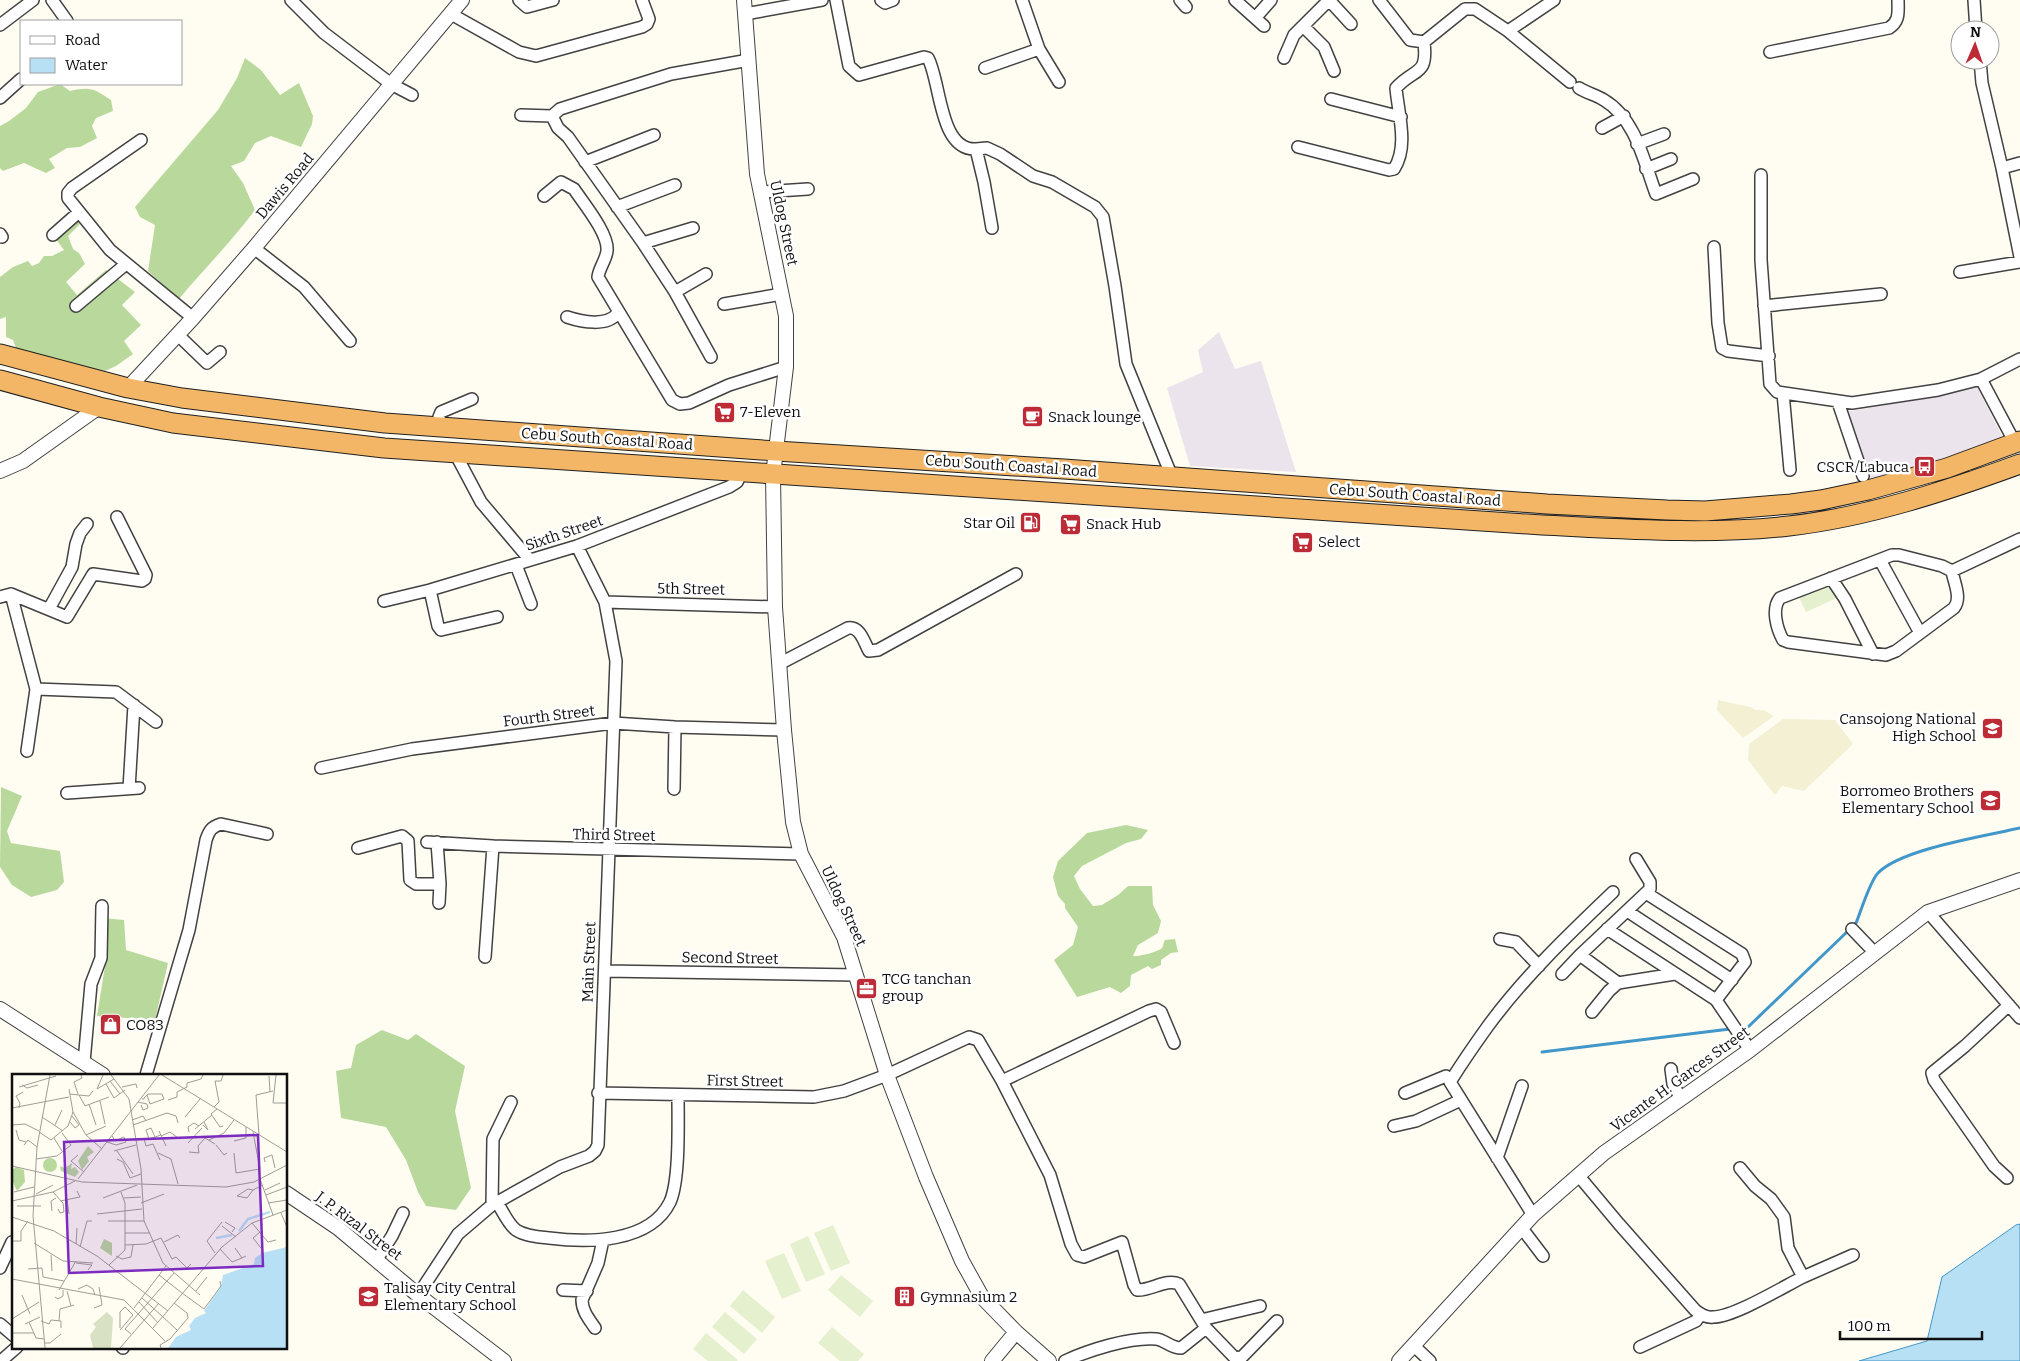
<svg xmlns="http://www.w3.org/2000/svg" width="2020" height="1361" font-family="Bitter,serif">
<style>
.industrial{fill:#ece4ed}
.farmland{fill:#f4f0d3}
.forest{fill:#b9d99c}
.pitch{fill:#e5f0ce}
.water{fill:#b8e0f5;stroke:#4197c9}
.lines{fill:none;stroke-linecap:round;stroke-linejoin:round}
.stream{stroke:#4197c9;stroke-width:3}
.minor-casing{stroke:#424242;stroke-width:14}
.tertiary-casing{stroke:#424242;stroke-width:16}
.trunk-casing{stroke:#202020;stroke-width:21}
.minor{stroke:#fff;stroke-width:11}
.tertiary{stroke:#fff;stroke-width:14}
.trunk{stroke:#f2b666;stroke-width:19}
.labels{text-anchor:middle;stroke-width:5;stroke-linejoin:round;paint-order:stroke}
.street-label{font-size:15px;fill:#0f0f0f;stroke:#fff}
.poi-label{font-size:15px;fill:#0f0f0f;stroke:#fff;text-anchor:start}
.inset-river{fill:none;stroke:#b8e0f5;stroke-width:2.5}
.inset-road{fill:none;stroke:#9f9d97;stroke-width:1}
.view{fill:#7b2cbf;fill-opacity:0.15;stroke:#7b2cbf;stroke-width:2.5}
.inset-edge{fill:none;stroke:#0f0f0f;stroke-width:2.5}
</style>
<rect width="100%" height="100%" fill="#fffcf2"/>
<path class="industrial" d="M1219,332L1235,369L1261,361L1296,472L1190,466L1167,388L1203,372L1198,350Z
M1976,385L2004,440L1871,482L1845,412L1940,396Z"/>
<path class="farmland" d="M1718,700L1750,707L1756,710H1763L1774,716L1743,738L1717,710Z
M1783,719L1835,720L1853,744L1804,791L1782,786L1775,795L1748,760L1749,744Z"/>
<path class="forest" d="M245,58L261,70L280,95L299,83L313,116L312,124L301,147L271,136L255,143L244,161L231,166L243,183L255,210C232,241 204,269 179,299L148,271L155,225L140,217L135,207L218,110L237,78Z
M60,84L70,91C90,86 95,89 111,100L113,111L96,118L92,126L97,138L80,147L67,148L49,159L55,168L46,173L24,163L3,171L0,168V126L9,121L26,108L38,92Z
M77,219L80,224L68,236L73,249L79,253L85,264L66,282L77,295L106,270L135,292L122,305L141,325L124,341L133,354L116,366L105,371L18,353L13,340L6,337V317L0,319V277L13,267L28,261L32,266L39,263L44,256H52L64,250L53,235Z
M1,787L22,796L7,831L11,843L60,851L64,882L57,890L31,897L12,885L0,867Z
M1126,825L1148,830L1141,839L1126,843L1082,866L1074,876L1080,889L1093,906L1102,905L1118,895L1128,886H1152L1153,905L1161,921L1158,933L1138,945L1133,956C1138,957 1158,952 1162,948C1163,947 1164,941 1165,940L1175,939L1178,952L1171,953L1161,960V965L1152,969L1148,966L1131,975L1130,986L1121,993L1110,987L1077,997L1054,960L1073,945L1078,927L1065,908V904L1058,896L1053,877L1058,861L1087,833Z
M103,918L124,920L126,950L168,963L155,1020L97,1016L106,960Z
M382,1030L408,1040L416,1034L465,1066L455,1111L471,1188L456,1210L426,1206L418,1192L406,1160L386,1127L341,1118L336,1071L351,1068L356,1045Z"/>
<path class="pitch" d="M1831,580L1839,597L1806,612L1798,595Z
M833,1225L850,1263L831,1271L814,1233Z
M808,1236L825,1274L806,1282L790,1244Z
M784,1253L801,1291L782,1299L765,1261Z
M841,1275L873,1301L860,1317L828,1290Z
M743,1290L775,1317L762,1333L730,1306Z
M725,1312L757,1339L744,1354L712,1327Z
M832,1327L864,1354L858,1361H840L818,1343Z
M706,1333L738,1360L737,1361H708L693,1349Z"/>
<path class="water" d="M2020,1224V1361H1859L1927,1341L1942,1277L2016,1225Z"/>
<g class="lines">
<path class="stream" d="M1853,925L1856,923C1861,911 1870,881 1878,873C1901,849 1985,836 2020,828
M1739,1029L1747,1028L1849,930
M1542,1052L1730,1029"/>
<defs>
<path id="minor" d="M52,0L67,21
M291,0L324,33L391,84L412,95
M519,0L527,7L553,0
M836,0L849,66L859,75L924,57L928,58C941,82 939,151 976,149L984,182L992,228
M881,0L885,3L893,0
M1022,0L1039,49L1059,82
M1180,0L1186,7
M1235,0L1264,26
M1379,0L1410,40L1424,42
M1974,0L1976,30
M451,14L519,52L536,56L642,27L647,24L649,19L642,0
M745,14L822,0
M1256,17L1271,0
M0,25L33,0
M1303,26L1324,47L1334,71
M1508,31L1554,0
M1770,52L1889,28C1900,21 1898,12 1898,0
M1284,58L1294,35L1329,0L1351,24
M1980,60L1982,83L2002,168L2020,257
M985,68L1039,49
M1579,88C1587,93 1596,95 1604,100C1636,119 1644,162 1656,194L1693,179
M0,98L21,79
M1331,99L1401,117
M521,115L552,116
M552,116L558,128L568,137L643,243L675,292L711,357
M552,116L560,109L671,74L749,60
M1602,128L1624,116
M141,140L72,188L68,193V198L110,250L193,318
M1637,144L1664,134
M1298,147L1389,170L1394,169C1409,146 1398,113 1396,88C1415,67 1428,77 1424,42L1465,9H1475L1508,31L1570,82
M976,149L987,148L1000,154L1033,176L1052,182L1095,207L1103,217L1115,286L1126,364L1172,477
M585,162L654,135
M2002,168L2020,163
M1646,169L1671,159
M1761,175V260L1770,384L1777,392L1852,403L1938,390L1981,379L2020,359
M761,192L808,189
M544,196L561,182L574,189C584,204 609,234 607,251C606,260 599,268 598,277L672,400L680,404L689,403L729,385L786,367
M617,207L675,185
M0,234L2,237
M53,235L79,212
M643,243L693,228
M1714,247L1718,323L1722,348L1728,351L1769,356
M254,248L304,287L350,341
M1960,272L2020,262
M675,292L706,274
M724,304L782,294
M76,306L126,264
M1764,306L1881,294
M567,317C582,322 607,327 618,313
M178,335L207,363L220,352
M1981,379L2015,443
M1783,393L1790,470
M1838,402L1863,476
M439,427V417L441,412L472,399
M455,453L481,502L530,560
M1880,560L1920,633
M516,565L531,604
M1952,571C1954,583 1962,598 1954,608L1896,651L1886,655L1788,642L1783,640C1777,629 1771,609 1780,598L1892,555H1899L1942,566L1952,571L2020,539
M1831,578L1845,599L1873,654
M430,590L438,626L441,630L497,617
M11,594L36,689L27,751
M0,597L11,594L67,617L93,574L142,581L145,579L146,575L117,517
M384,601L430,590L577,546L729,487L737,482L742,472
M605,602L775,607
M49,609L72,567L76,544L80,533L87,524
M779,664L848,628C860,626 864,642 869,651L878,650L1016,574
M36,689L116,692L156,722
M321,768L412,749L613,723L675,727L784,730
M129,789L134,705
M674,789L675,727
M67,793L139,788
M427,842L493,846L801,854
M437,842L440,884L439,903
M358,848L402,836L408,841L410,880L416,884H440
M1646,893L1742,954L1745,962L1716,1000
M1627,911L1732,980
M1928,912L2020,1018
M1607,929L1716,1000L1750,1050
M1852,929L1875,953
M1500,939L1516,942L1539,966
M1580,955L1618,983
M485,957L493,846
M605,971L856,975
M1562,974L1580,955L1650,889V882L1636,859
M1592,1012L1609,991L1618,983L1675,974
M84,1062L91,984L101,958L102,906
M1671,1069L1673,1084L1681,1099
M146,1075L189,930L206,840C209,831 211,827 221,824L267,834
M1002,1081L1149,1011L1156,1009L1161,1012L1174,1043
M598,1093L814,1097L844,1091L887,1075L969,1037L978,1040L1002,1081L1050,1175L1071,1244L1077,1255L1084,1257L1122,1242L1134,1285L1137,1290C1151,1291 1166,1278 1179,1284L1206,1328L1235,1358L1242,1357L1277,1321
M1405,1093L1446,1076
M1394,1126L1416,1121L1461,1100
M1497,1158L1522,1086
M1740,1168L1755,1186L1771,1199L1784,1217L1788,1248L1803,1277L1853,1255
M1578,1175L1619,1224L1695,1310C1700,1314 1706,1318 1713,1317C1734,1317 1783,1287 1803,1277
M2007,1178L1994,1166L1934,1080L1932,1073L1965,1046L2009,1005
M497,1202C502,1210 508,1224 516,1230C525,1236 539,1237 549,1238C588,1243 650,1243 670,1202C680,1180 678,1121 678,1095
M492,1205L493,1139L511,1102
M1533,1215L1450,1082C1462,1063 1475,1044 1488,1026C1524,977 1569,934 1613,892
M1521,1227L1543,1256
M377,1259L392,1236L403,1213
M0,1268L12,1242
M563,1290L587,1291
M418,1295L458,1234L492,1205L560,1167L589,1156L595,1151L598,1145L616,661L605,602L577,546
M1201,1320L1260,1306
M0,1324L14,1336
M595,1328C589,1319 582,1311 582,1300L598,1263L603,1240
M1413,1345L1430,1361
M122,1347L123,1348
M1640,1347L1696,1321L1701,1314
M1,1361L17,1347
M1065,1361C1089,1350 1130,1337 1156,1339C1165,1340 1171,1348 1181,1348L1206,1328"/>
<path id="tertiary" d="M744,0L757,174L786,316V367L773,475L775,607L784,730L793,822L801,854L844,937L887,1075L926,1177L962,1261L982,1297L1016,1332L1049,1361
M128,388L193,318L254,248L462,0
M0,471L23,461L99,407
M0,1009L103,1075
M286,1193L338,1228L418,1295L504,1361
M992,1361L1016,1332
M1399,1361L1533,1215L1604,1153L1750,1050L1928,912L2020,880"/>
<path id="trunk" d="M0,354L128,388L182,398L385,423L776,451L1064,469L1547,504L1667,510L1705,511L1791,504L1821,500L1868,490L1947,468L2020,441
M0,380L99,407L173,423L384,448L1542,525C1625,529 1707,535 1789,526C1868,517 1946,491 2020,464"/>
</defs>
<use href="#minor" class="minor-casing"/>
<use href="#tertiary" class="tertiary-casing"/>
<use href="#trunk" class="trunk-casing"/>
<use href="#minor" class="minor"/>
<use href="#tertiary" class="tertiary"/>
<use href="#trunk" class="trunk"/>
</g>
<defs>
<symbol id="supermarket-square" viewBox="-11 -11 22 22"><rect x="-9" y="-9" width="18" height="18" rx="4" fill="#bc2b36" stroke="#fff"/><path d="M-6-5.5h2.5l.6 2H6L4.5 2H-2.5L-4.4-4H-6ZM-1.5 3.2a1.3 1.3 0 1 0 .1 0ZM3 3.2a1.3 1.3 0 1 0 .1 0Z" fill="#fff"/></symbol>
<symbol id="cafe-square" viewBox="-11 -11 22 22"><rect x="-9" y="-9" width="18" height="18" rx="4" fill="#bc2b36" stroke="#fff"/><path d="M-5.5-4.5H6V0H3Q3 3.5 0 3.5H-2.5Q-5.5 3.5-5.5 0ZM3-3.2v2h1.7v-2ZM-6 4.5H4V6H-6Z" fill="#fff"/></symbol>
<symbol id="bus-square" viewBox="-11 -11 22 22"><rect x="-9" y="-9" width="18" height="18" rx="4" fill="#bc2b36" stroke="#fff"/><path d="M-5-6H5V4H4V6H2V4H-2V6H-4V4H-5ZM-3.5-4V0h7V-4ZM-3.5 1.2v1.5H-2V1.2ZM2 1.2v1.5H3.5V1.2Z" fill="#fff"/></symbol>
<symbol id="fuel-square" viewBox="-11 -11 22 22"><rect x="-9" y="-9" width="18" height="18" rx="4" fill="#bc2b36" stroke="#fff"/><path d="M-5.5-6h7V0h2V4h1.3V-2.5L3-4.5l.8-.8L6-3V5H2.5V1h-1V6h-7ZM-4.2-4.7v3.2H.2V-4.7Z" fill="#fff"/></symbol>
<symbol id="school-square" viewBox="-11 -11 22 22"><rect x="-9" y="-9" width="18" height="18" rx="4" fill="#bc2b36" stroke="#fff"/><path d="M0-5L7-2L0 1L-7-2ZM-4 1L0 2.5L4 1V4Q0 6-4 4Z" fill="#fff"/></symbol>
<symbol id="office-square" viewBox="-11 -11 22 22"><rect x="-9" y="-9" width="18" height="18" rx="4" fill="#bc2b36" stroke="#fff"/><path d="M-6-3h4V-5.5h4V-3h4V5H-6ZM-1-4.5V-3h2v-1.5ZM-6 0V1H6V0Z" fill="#fff"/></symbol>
<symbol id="shop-square" viewBox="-11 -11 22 22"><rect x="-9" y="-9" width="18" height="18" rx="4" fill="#bc2b36" stroke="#fff"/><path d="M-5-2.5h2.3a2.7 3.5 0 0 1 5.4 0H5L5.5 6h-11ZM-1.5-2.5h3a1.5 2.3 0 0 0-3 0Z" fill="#fff"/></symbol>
<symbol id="building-square" viewBox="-11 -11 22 22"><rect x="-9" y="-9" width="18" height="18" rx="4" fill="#bc2b36" stroke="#fff"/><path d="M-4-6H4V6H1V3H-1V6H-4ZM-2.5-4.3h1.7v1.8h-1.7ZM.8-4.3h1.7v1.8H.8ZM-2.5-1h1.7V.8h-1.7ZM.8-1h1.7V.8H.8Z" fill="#fff"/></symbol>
</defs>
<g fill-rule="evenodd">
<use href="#supermarket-square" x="712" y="400" width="25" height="25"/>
<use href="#cafe-square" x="1020" y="404" width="25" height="25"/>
<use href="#bus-square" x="1912" y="454" width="25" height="25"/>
<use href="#fuel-square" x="1018" y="510" width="25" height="25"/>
<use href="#supermarket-square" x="1058" y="512" width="25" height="25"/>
<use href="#supermarket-square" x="1290" y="530" width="25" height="25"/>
<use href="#school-square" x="1980" y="716" width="25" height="25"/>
<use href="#school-square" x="1978" y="788" width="25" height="25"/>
<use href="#office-square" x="854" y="976" width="25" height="25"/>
<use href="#shop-square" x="98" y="1012" width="25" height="25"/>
<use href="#school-square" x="356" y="1284" width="25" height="25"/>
<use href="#building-square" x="892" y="1284" width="25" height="25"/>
</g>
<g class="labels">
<g class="street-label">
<text transform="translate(285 186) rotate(-50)" y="5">Dawis Road</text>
<text transform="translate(784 223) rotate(78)" y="5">Uldog Street</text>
<text transform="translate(607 439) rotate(4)" y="5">Cebu South Coastal Road</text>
<text transform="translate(1011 466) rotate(4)" y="5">Cebu South Coastal Road</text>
<text transform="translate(1415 495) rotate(4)" y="5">Cebu South Coastal Road</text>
<text transform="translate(564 533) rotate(-19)" y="5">Sixth Street</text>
<text transform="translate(691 589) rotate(1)" y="5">5th Street</text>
<text transform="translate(549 716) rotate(-7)" y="5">Fourth Street</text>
<text transform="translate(614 835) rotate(1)" y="5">Third Street</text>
<text transform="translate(844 906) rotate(65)" y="5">Uldog Street</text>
<text transform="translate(730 958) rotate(1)" y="5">Second Street</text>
<text transform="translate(589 962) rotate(-88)" y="5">Main Street</text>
<text transform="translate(1680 1079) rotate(-36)" y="5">Vicente H. Garces Street</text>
<text transform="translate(745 1081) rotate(1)" y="5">First Street</text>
<text transform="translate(359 1226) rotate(37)" y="5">J. P. Rizal Street</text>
</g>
<g class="poi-label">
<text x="740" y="417">7-Eleven</text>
<text x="1048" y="422">Snack lounge</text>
<text x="1909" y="472" text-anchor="end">CSCR/Labuca</text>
<text x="1015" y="528" text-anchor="end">Star Oil</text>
<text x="1086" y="529">Snack Hub</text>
<text x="1318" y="547">Select</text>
<text x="1976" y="724" text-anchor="end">Cansojong National<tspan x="1976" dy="17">High School</tspan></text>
<text x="1974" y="796" text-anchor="end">Borromeo Brothers<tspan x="1974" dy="17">Elementary School</tspan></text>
<text x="882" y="984">TCG tanchan<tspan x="882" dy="17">group</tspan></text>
<text x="126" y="1030">CO83</text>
<text x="384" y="1293">Talisay City Central<tspan x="384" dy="17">Elementary School</tspan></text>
<text x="920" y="1302">Gymnasium 2</text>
</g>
</g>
<g transform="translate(12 1074)">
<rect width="275" height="275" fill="#fffcf2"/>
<path d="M76,72L82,78L75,83L77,87L70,96L66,87ZM31 91a7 7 0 1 1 14 0a7 7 0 1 1-14 0ZM60,89L59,95L63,93L67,98L63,103L49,97L48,92L53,94ZM4,93L12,96L13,108L5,117L0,106V96ZM92,165L100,169V182L88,174Z" fill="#b9d99c"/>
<path d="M95,238L101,244L99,274H81L78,261L84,253L81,250Z" fill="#d8e1c3"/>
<path d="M275,173V274H156L164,263L179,256L177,252L183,244L194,239L192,237L209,212L211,201L242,190L243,184L250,179Z" fill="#b8e0f5"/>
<path class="inset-river" d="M227,157L236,145L258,138M204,164L220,161"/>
<path class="inset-road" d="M91,1L85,15L102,5M99,1L117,25L129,95L132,147L151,189L188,221M150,1L275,78M264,1L261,29H275M257,2L258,18M98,7L108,20M94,10L102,24L113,16M10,11L15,14L26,11M7,13L44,2M110,13L124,10L125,14M58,20L67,21L73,32L97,23M66,20L62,8L70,4L69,1M67,21L77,22L81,17M130,25H132V24L136,20H150L152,25L138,30L135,21M156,26L165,23V18L175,13V9L189,5L191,1M88,27L93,50M126,28L135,30L136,34L131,36L129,31M77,30L84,51M202,33L207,28L203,7H209L211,1M0,34L57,23M7,34L8,29L4,22L11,18M205,35L199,40L208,53L211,52M61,38L74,61L90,75M30,43L51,57M173,43L188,25M120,46L131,42L134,47M58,48L63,54L67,51L60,42M0,51L13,50L27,57M43,51L50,36M121,51L155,39L164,42L166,49M191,51L196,56L192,48M183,55L200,41M4,56L7,66L14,68M147,57L154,72M27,58L39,66L56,52L61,38L57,15M177,58L176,53L182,49L187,52M74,61L94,52M247,61L244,21L261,17M149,62L158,58L166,64M143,63L139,54L134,56L137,65L149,61M42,64L50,77M132,65L134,72L141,70L148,86M197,66L212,59L222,46M222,67L234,64V53M95,68L104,71L114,68L112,63L103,67L100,62M176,69L190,54M12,71L16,66L25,73M204,71L212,81L215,79M102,77L124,71M105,77L121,100M177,78L187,79L186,72L193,64L203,70M146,79L159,85L166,110M222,79L224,99L248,95L241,58M66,81L59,87L72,98M24,85L45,82L59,71L50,59M105,85L111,88L118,104L129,100M253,88L252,84L260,81L263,94M0,92L70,108L214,113L242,108L275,91M66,105L147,1M248,105L261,141M241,116L235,124L225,122L236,115L241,116L251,111M253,116L268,109M2,118L22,113M41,118L51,129L52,138L48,139L46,135M24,120L41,111M254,121L275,113M91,124L125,111M112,124L129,123M55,125L57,140M0,127L41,118L63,107M48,127L68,123L65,117M129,129L152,120M256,129L275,126M5,132H29M40,137L39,127L44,124M269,139L275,153M85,140L130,135M0,143L42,157L85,182L156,237M96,147H132M213,148L223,154L220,158M240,149L256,168L264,166M210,152L224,163M248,158L241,164L249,174M113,159H138M0,167H9V157L16,147M152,168L166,161L168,164M22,169L51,187L81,189M64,170L65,154M113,171L134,170L149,164L160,185L164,183L175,194L179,190M68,173L75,147H80M223,174L230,184L234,182M208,175L220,188L230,184M203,179L195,167L210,148M39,181L40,197M104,182L110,185L119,183L121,171M64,189L80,191L76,196M97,191L113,176V129L109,118M16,195L30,194L31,203L52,207M147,201L170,219M0,205L112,226L153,267M66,215L75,211L81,215L83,221M47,216L64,187M55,217L59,232M184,217L195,203M170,219L192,235L209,212L208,207M10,221L18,240M43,223L46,225L51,222V216M130,224L151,243M127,228L146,249M82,234L90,231L87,213M122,234L154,192M151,243L165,256M0,245L27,228M29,247L37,250L39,246L49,247V254M47,247L48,235L62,231M17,248L24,264L32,265M13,250L28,243M141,254L210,173L240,149L275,136M108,256L121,241L113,233L108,238V254M0,259H22M119,260L113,255L162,199M33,269H38L49,260M33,274L21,142L25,73L38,1M108,274L147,229M149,274L148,271L158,265L176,244L175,239L162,229"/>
<path class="view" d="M246,61L251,192L57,199L52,68Z"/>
<rect width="275" height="275" class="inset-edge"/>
</g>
<rect x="20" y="20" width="162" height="65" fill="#ffffff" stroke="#9f9f9f"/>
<rect x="30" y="36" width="25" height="8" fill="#ffffff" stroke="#9f9f9f"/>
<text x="65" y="45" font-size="15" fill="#0f0f0f">Road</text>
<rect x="30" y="58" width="25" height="15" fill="#b8e0f5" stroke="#9f9f9f"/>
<text x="65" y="70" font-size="15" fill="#0f0f0f">Water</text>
<g transform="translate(1975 45) rotate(2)"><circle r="24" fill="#ffffff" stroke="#9f9f9f"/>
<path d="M0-4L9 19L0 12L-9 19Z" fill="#bc2b36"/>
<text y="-8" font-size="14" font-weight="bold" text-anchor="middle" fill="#0f0f0f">N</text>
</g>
<path d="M1840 1331v8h142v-8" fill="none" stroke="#0f0f0f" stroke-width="2.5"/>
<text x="1848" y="1331" font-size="15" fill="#0f0f0f" stroke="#ffffff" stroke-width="4" paint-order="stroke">100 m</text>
</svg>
